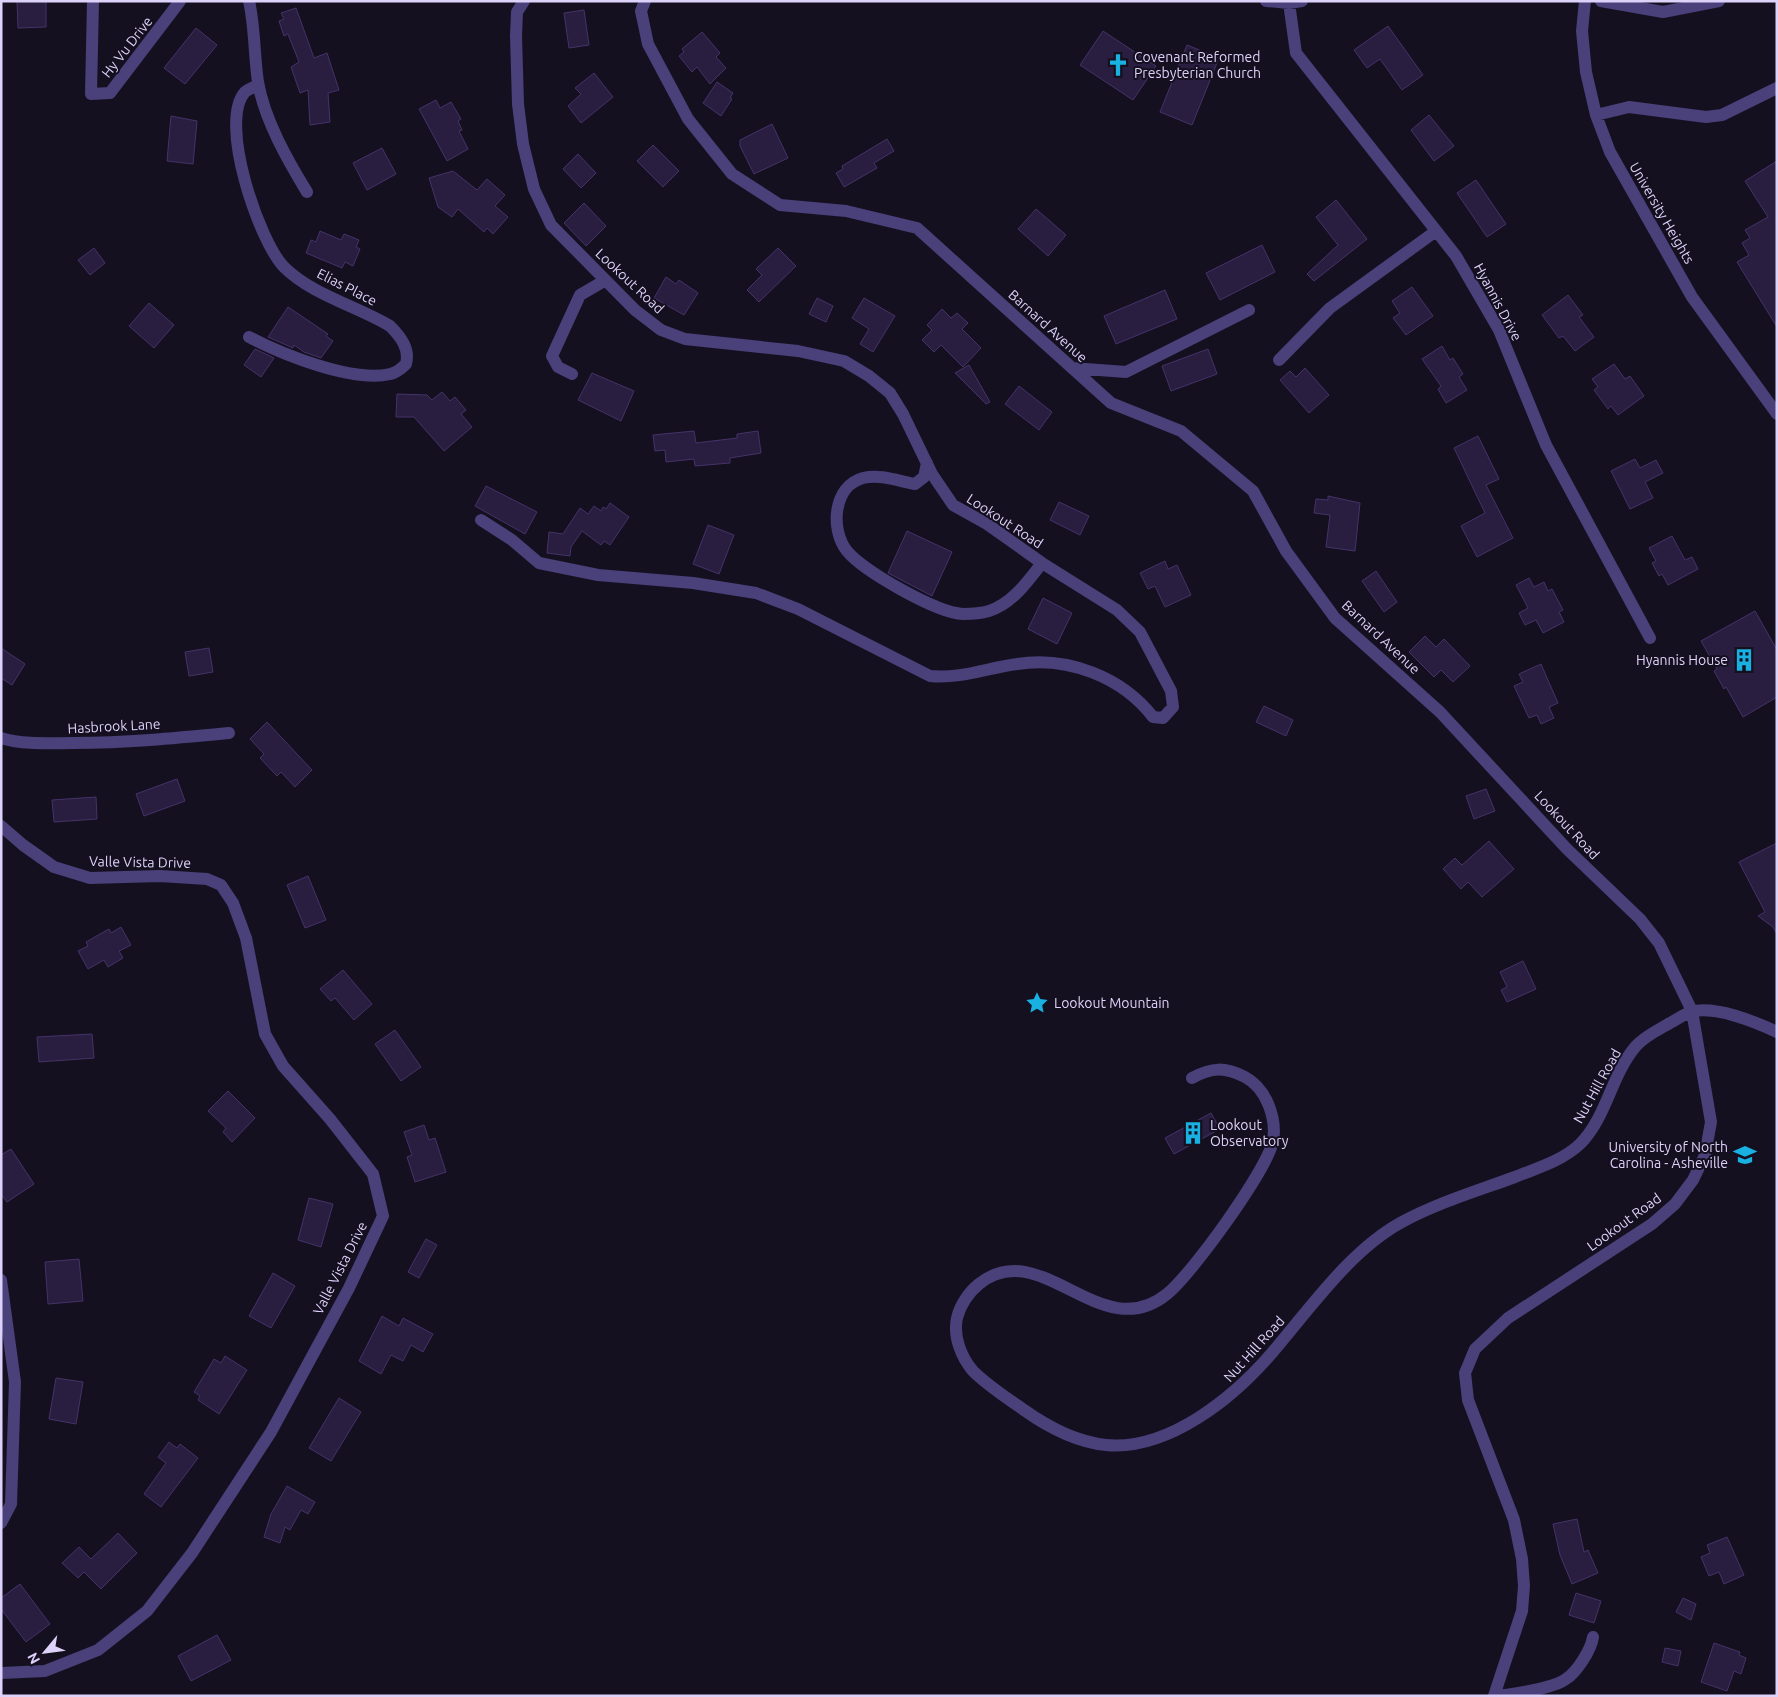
<svg xmlns="http://www.w3.org/2000/svg" width="1778" height="1697" font-family="Ubuntu,sans-serif">
<style>
.building{fill:#291e3f;stroke:#453269}
.lines{fill:none;stroke-linecap:round;stroke-linejoin:round}
.minor{stroke:#4a407a;stroke-width:12}
.labels{text-anchor:middle;stroke-width:4;stroke-linejoin:round;paint-order:stroke}
.street-label{font-size:14px;fill:#ddd3fa;stroke:#151020}
.poi-label{font-size:14px;fill:#ddd3fa;stroke:#151020;text-anchor:start}
</style>
<rect width="100%" height="100%" fill="#151020"/>
<path class="building" d="M17,1H46V27L18,28Z
M296,8L314,58L327,53L339,90L328,93L330,122L310,125L308,90L300,93L291,67L299,62L288,34L284,36L279,21L284,19L281,13Z
M584,10L589,45L569,48L564,13Z
M1388,26L1423,75L1402,90L1380,59L1367,68L1354,50Z
M196,28L217,45L185,84L164,68Z
M1103,31L1156,66L1133,100L1080,65Z
M702,32L720,53L716,57L726,68L710,84L697,67L692,72L679,56L684,52L682,49Z
M1187,45L1219,58L1192,125L1160,112Z
M594,73L613,97L581,123L568,106L581,94L575,88Z
M717,82L733,93L730,98L732,99L721,116L703,103Z
M436,100L440,108L451,102L461,119L458,121L462,130L459,131L468,149L447,161L419,109Z
M1429,115L1454,146L1434,161L1411,130Z
M171,116L197,121L193,164L167,161Z
M772,124L788,158L754,174L740,146V140Z
M887,139L894,151L874,163L877,168L844,187L836,173L843,169L842,166Z
M653,145L679,171L663,187L637,161Z
M382,148L396,174L367,190L353,163Z
M578,154L596,173L581,188L563,169Z
M1777,161V327L1737,262L1749,255L1742,243L1750,238L1745,230L1768,217L1745,181Z
M453,171L477,190L487,179L505,195L495,206L508,217L493,234L487,228L484,232L458,209L452,217L438,207L429,178Z
M1476,180L1506,224L1487,237L1457,193Z
M1336,200L1367,239L1314,281L1307,274L1338,245L1316,217Z
M584,203L606,226L586,246L564,223Z
M1036,209L1066,235L1048,256L1018,229Z
M320,231L341,240L344,234L359,240L356,247L360,249L353,266L345,262L342,268L306,253L311,240L316,242Z
M1262,245L1275,272L1220,300L1206,273Z
M94,248L105,263L90,275L78,260Z
M778,248L796,266L759,302L747,290L762,275L756,269Z
M666,277L676,284L679,280L698,293L684,315L654,298Z
M1412,287L1433,316L1406,335L1393,318L1400,313L1392,301Z
M1165,290L1177,319L1116,344L1104,316Z
M1568,295L1583,315L1579,317L1594,337L1575,351L1563,336L1559,338L1542,315Z
M817,298L833,306L826,322L809,314Z
M864,298L895,316L873,352L860,344L869,329L852,318Z
M149,303L174,325L154,348L129,326Z
M288,307L328,334L326,336L333,341L321,358L304,352L294,345L293,348L268,337Z
M942,309L951,318L957,313L968,323L962,329L981,348L963,367L941,345L934,352L922,340L932,330L927,325Z
M1442,346L1450,360L1453,358L1463,374L1459,377L1467,390L1446,403L1438,389L1441,386L1422,359Z
M255,349L274,358L261,377L244,365Z
M1208,349L1217,374L1171,391L1162,366Z
M1614,364L1625,379L1630,376L1644,396L1618,415L1611,406L1608,409L1594,390L1598,387L1592,379Z
M969,365L990,402L986,404L955,373Z
M1305,368L1329,395L1309,413L1280,380L1290,371L1296,377Z
M592,373L634,391L621,421L578,400Z
M1019,386L1052,412L1039,430L1005,404Z
M442,392L450,401L455,397L466,410L461,414L472,427L444,451L414,417H396L397,394L427,395L432,400Z
M694,431L696,443L737,438V434L758,431L761,453L730,458V463L695,466L694,459L666,462L665,450L655,451L653,435Z
M1478,436L1499,479L1486,485L1513,538L1477,557L1461,526L1485,513L1454,448Z
M1635,459L1640,468L1656,460L1663,473L1645,482L1653,498L1630,509L1611,471Z
M486,486L537,512L525,534L475,506Z
M1328,496L1360,503L1355,551L1326,547L1330,515L1314,513L1316,499L1328,500Z
M1059,502L1089,516L1080,535L1050,520Z
M610,503L629,517L610,545L604,541L601,545L582,531L571,547L570,556L547,553L549,532L563,534L580,508L588,514L594,506L601,511L603,507L606,509Z
M708,525L734,535L719,574L693,564Z
M907,531L952,552L932,596L888,573Z
M1672,536L1685,560L1692,557L1698,569L1668,585L1662,574L1659,576L1652,563L1656,561L1649,548Z
M1165,561L1168,569L1177,565L1191,595L1165,607L1155,586L1148,589L1140,573Z
M1376,571L1397,602L1384,612L1362,581Z
M1529,578L1534,587L1544,582L1548,591L1552,589L1563,610L1559,612L1564,622L1543,633L1536,620L1525,625L1519,613L1528,608L1516,585Z
M1043,598L1072,613L1057,644L1028,629Z
M1755,611L1777,650V697L1743,717L1726,687L1724,689L1714,671L1717,669L1701,641Z
M1425,636L1436,647L1444,639L1470,666L1453,682L1441,670L1434,677L1409,652Z
M1,648L25,664L12,685L1,678Z
M209,648L213,672L189,676L185,652Z
M1541,664L1558,703L1549,707L1554,718L1541,724L1537,715L1529,718L1514,686L1523,682L1519,674Z
M1264,706L1293,720L1286,736L1256,722Z
M267,722L312,770L295,787L281,772L277,776L260,758L264,754L250,739Z
M177,779L185,801L144,816L136,794Z
M1486,789L1495,811L1474,819L1466,796Z
M96,797L97,819L54,822L52,800Z
M1489,841L1514,869L1482,897L1468,882L1461,889L1443,869L1455,858L1462,865Z
M1777,843V934L1773,927L1758,916L1765,912L1739,862Z
M308,876L326,920L305,928L287,885Z
M121,927L131,945L119,951L123,958L108,967L104,960L88,969L78,951L88,946L86,942L109,929L111,933Z
M1523,961L1536,989L1507,1002L1501,990L1507,987L1500,972Z
M343,970L372,1004L354,1020L335,998L331,1001L320,989Z
M395,1030L421,1067L401,1081L375,1044Z
M92,1034L94,1058L39,1062L37,1037Z
M228,1091L255,1118L232,1142L223,1132L226,1128L208,1111Z
M1211,1113L1220,1129L1174,1154L1165,1138Z
M424,1125L429,1140L435,1138L446,1172L415,1182L407,1157L412,1155L404,1132Z
M11,1149L34,1184L7,1202L1,1194V1155Z
M309,1198L333,1204L321,1247L298,1240Z
M426,1239L437,1245L419,1278L408,1272Z
M79,1259L83,1301L48,1304L45,1262Z
M273,1273L295,1286L271,1328L249,1316Z
M382,1316L399,1326L403,1318L433,1334L423,1352L411,1345L403,1361L391,1355L381,1374L359,1361Z
M225,1356L247,1370L219,1414L198,1400L200,1396L194,1392L214,1359L221,1363Z
M56,1378L83,1382L76,1424L49,1419Z
M339,1398L361,1412L331,1461L309,1448Z
M169,1442L177,1448L180,1444L198,1458L161,1507L144,1494L166,1463L158,1457Z
M287,1486L315,1502L308,1514L301,1510L290,1530L285,1527L280,1543L264,1537L271,1514Z
M1577,1519L1584,1552L1588,1550L1598,1573L1572,1584L1560,1555L1553,1524Z
M118,1533L137,1553L101,1589L84,1572L78,1578L62,1563L79,1547L91,1559Z
M1727,1537L1744,1575L1724,1584L1719,1572L1709,1576L1701,1557L1710,1553L1707,1545Z
M20,1584L50,1624L26,1642L1,1609V1598Z
M1576,1593L1601,1601L1594,1623L1569,1615Z
M1683,1598L1696,1604L1691,1620L1676,1612Z
M217,1635L231,1660L191,1681L178,1656Z
M1714,1643L1740,1652L1739,1655L1746,1658L1741,1674L1734,1671L1727,1691L1701,1682Z
M1665,1648L1681,1651L1678,1666L1662,1662Z"/>
<g class="lines">
<path class="minor" d="M93,1L91,94L110,93L180,1
M249,1C255,28 254,55 258,82C264,119 288,161 307,192
M645,1L641,11L648,44L688,119L732,174L780,205L846,211L917,228L1111,403L1181,431L1253,491L1286,551L1335,618L1440,712L1567,849L1640,919L1659,943L1692,1011L1711,1122L1705,1155L1693,1180L1675,1204L1652,1224L1508,1318L1475,1349L1465,1373L1468,1400L1514,1520L1522,1559L1524,1586L1522,1611L1494,1696
M1266,1L1289,3L1302,1
M1585,1L1582,31L1586,72L1596,115L1610,152L1692,297L1777,414
M1601,1L1663,12L1719,1
M1289,3L1296,53L1456,256L1499,330L1546,445L1650,638
M1596,115L1629,107L1706,117L1722,115L1777,88
M249,337C281,354 353,383 390,374C396,373 402,368 406,364C410,349 401,337 390,326C357,306 312,295 284,267C259,241 218,122 245,92C249,89 254,87 258,85
M1279,360L1330,308L1436,231
M1072,368L1126,372L1249,310
M572,374L558,367L552,356L580,295L604,281
M927,463L924,477L915,484C898,481 881,474 863,478C833,486 830,530 847,551C863,571 937,613 963,614C970,614 982,613 989,611C1012,604 1028,581 1042,563
M481,520L512,540L539,563L598,575L693,583L756,593L798,609L930,676C961,679 987,668 1017,664C1068,656 1122,677 1153,717L1163,718L1173,707L1171,691L1140,632L1117,610L1042,563L987,524L953,505L932,474L903,414L890,393L869,376L844,361L798,351L685,339L661,330L635,310L551,225L534,189L523,144L518,104L516,36L517,12L524,1
M1,738C24,745 50,743 74,743C126,743 177,738 229,733
M1,826L23,845L54,867L90,878L160,876L207,879L221,885L233,903L246,938L265,1034L283,1066L330,1119L373,1174L383,1216L349,1288L271,1432L192,1553L147,1611L98,1650L45,1671L1,1673
M1192,1078C1212,1067 1225,1067 1245,1077C1266,1088 1277,1118 1273,1141C1267,1170 1192,1274 1167,1294C1101,1348 1041,1234 979,1284C969,1292 960,1305 957,1318C953,1336 961,1357 973,1371C988,1386 1007,1398 1024,1410C1048,1427 1076,1442 1106,1445C1168,1451 1233,1398 1271,1354C1309,1310 1350,1250 1402,1222C1437,1203 1477,1191 1515,1177C1537,1168 1562,1161 1580,1144C1607,1117 1611,1075 1636,1046C1645,1036 1658,1030 1670,1023C1676,1020 1684,1014 1691,1012C1714,1005 1756,1022 1777,1032
M1,1280L15,1382L11,1504L1,1523
M1498,1696C1514,1694 1554,1688 1566,1679C1577,1672 1591,1650 1593,1637"/>
</g>
<defs>
<symbol id="church-bare" viewBox="-9 -9 18 18"><path d="M-1.2-6h2.4v3.5h3.3v2.4h-3.3V6h-2.4V-.1h-3.3v-2.4h3.3Z" fill="#19b1e1" stroke="#151020" stroke-width="2.5" paint-order="stroke"/></symbol>
<symbol id="building-bare" viewBox="-9 -9 18 18"><path d="M-4-6H4V6H1V3H-1V6H-4ZM-2.5-4.3h1.7v1.8h-1.7ZM.8-4.3h1.7v1.8H.8ZM-2.5-1h1.7V.8h-1.7ZM.8-1h1.7V.8H.8Z" fill="#19b1e1" stroke="#151020" stroke-width="2.5" paint-order="stroke"/></symbol>
<symbol id="sight-bare" viewBox="-9 -9 18 18"><path d="M0-6L1.8-2.2L6-1.7L2.9 1.2L3.7 5.4L0 3.3L-3.7 5.4L-2.9 1.2L-6-1.7L-1.8-2.2Z" fill="#19b1e1" stroke="#151020" stroke-width="2.5" paint-order="stroke"/></symbol>
<symbol id="university-bare" viewBox="-9 -9 18 18"><path d="M0-5L7-2L0 1L-7-2ZM-4 1L0 2.5L4 1V4Q0 6-4 4Z" fill="#19b1e1" stroke="#151020" stroke-width="2.5" paint-order="stroke"/></symbol>
</defs>
<g fill-rule="evenodd">
<use href="#church-bare" x="1102" y="49" width="32" height="32"/>
<use href="#building-bare" x="1728" y="644" width="32" height="32"/>
<use href="#sight-bare" x="1021" y="987" width="32" height="32"/>
<use href="#building-bare" x="1177" y="1117" width="32" height="32"/>
<use href="#university-bare" x="1729" y="1139" width="32" height="32"/>
</g>
<g class="labels">
<g class="street-label">
<text transform="translate(127 47) rotate(-52)" y="5">Hy Vu Drive</text>
<text transform="translate(1662 213) rotate(60)" y="5">University Heights</text>
<text transform="translate(630 281) rotate(43)" y="5">Lookout Road</text>
<text transform="translate(347 287) rotate(27)" y="5">Elias Place</text>
<text transform="translate(1498 302) rotate(62)" y="5">Hyannis Drive</text>
<text transform="translate(1048 326) rotate(42)" y="5">Barnard Avenue</text>
<text transform="translate(1005 521) rotate(33)" y="5">Lookout Road</text>
<text transform="translate(1381 637) rotate(43)" y="5">Barnard Avenue</text>
<text transform="translate(114 726) rotate(-3)" y="5">Hasbrook Lane</text>
<text transform="translate(1567 825) rotate(47)" y="5">Lookout Road</text>
<text transform="translate(140 862) rotate(1)" y="5">Valle Vista Drive</text>
<text transform="translate(1597 1086) rotate(-61)" y="5">Nut Hill Road</text>
<text transform="translate(1624 1222) rotate(-36)" y="5">Lookout Road</text>
<text transform="translate(340 1268) rotate(-63)" y="5">Valle Vista Drive</text>
<text transform="translate(1254 1349) rotate(-48)" y="5">Nut Hill Road</text>
</g>
<g class="poi-label">
<text x="1134" y="62">Covenant Reformed<tspan x="1134" dy="16">Presbyterian Church</tspan></text>
<text x="1728" y="665" text-anchor="end">Hyannis House</text>
<text x="1054" y="1008">Lookout Mountain</text>
<text x="1210" y="1130">Lookout<tspan x="1210" dy="16">Observatory</tspan></text>
<text x="1728" y="1152" text-anchor="end">University of North<tspan x="1728" dy="16">Carolina - Asheville</tspan></text>
</g>
</g>
<rect width="1778" height="1697" fill="none" stroke="#ddd3fa" stroke-width="5"/>
<g transform="translate(45 1652) rotate(241)" stroke="#151020" stroke-width="4" paint-order="stroke">
<path d="M0-4L9 19L0 12L-9 19Z" fill="#ddd3fa"/>
<text y="-8" font-size="14" font-weight="bold" text-anchor="middle" fill="#ddd3fa">N</text>
</g>
</svg>
